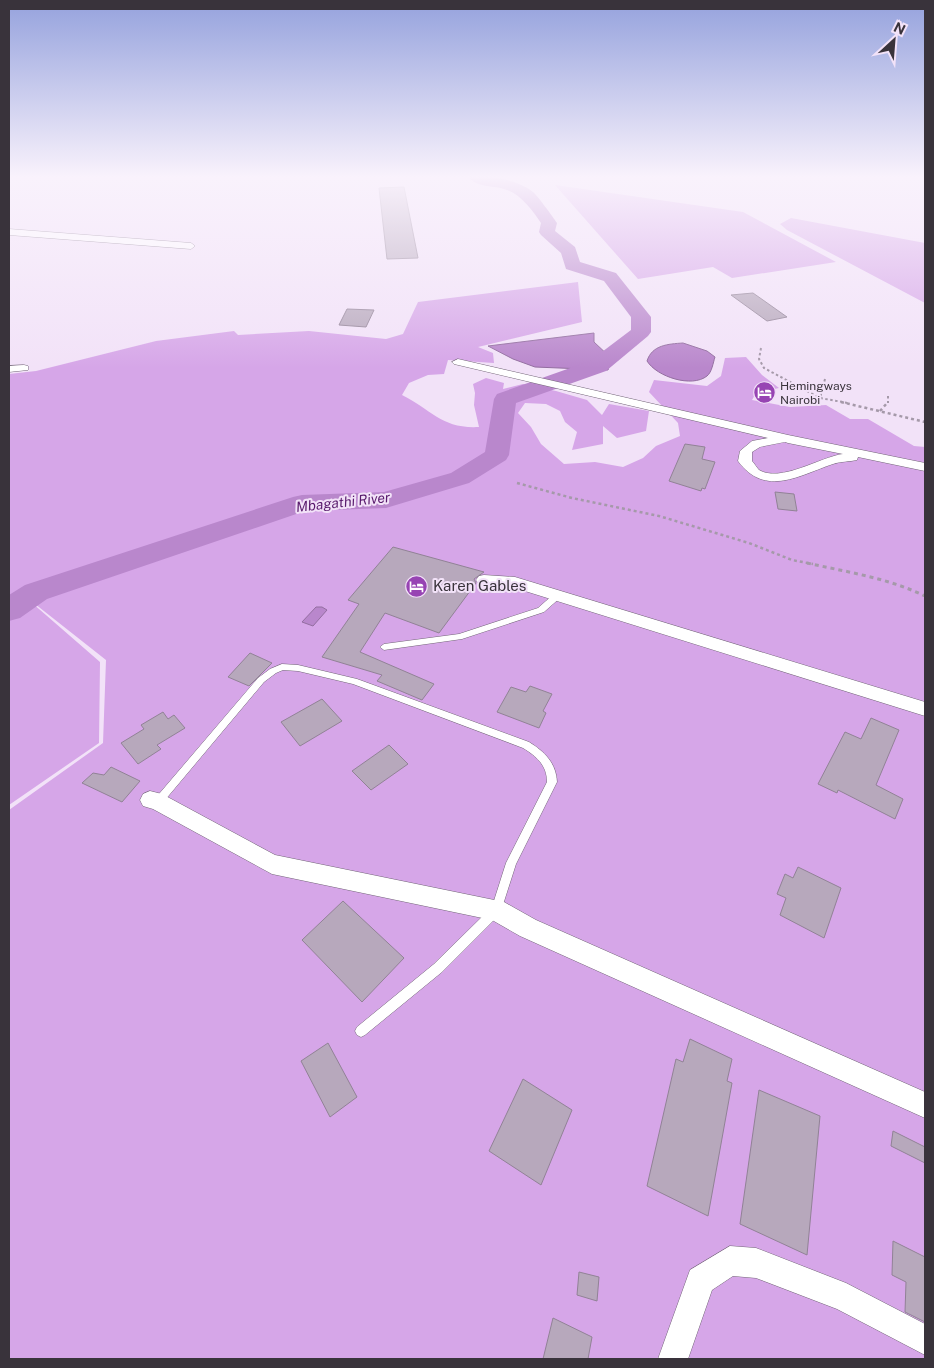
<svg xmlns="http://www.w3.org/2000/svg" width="934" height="1368" font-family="'Public Sans',sans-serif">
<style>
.green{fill:#d6a6e8}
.water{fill:#b987cc;stroke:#936ea0}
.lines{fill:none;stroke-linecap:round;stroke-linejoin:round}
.river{fill:#b987cc;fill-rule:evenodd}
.building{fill:#b7a8bc;stroke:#918296}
.lane-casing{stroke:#736678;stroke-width:1}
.street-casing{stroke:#736678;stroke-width:1}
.path-far2{stroke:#a599a9;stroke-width:2;stroke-dasharray:2.5 2.5;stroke-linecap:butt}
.path-far1{stroke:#a599a9;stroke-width:2.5;stroke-dasharray:3 3;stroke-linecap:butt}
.path{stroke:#a599a9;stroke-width:3;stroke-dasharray:4 4;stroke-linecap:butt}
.lane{fill:#fff;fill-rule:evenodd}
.street{fill:#fff;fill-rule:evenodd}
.labels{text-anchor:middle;stroke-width:4;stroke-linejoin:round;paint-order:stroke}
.far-poi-label{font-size:12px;fill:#39333b;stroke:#f2e2f8;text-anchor:start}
.far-water-label{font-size:14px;font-style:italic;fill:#581a6c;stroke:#f2e2f8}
.poi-label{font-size:15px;fill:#39333b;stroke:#f2e2f8;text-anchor:start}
</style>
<rect width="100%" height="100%" fill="#f2e2f8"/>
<path class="green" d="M555,185L743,212L836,262L732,278L713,267L638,279Z
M791,218L925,243V303L787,230L780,224Z
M578,282L582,322L478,347L493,353L494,363L448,360L444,374L428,375L409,383L402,395C432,410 442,429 479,427L474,405L475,393L473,384L486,378L504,383L503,389L523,384L556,391L587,400L602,415L609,404L649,411L646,431L617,438L603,426V444L572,450L577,432L565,422L560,411L546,404L525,403L518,413L531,427L541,444L564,464L595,462L623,467L643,458L656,446L680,436L678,423L649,392L654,380L707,386L721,376L725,358L746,357L762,375L779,388L756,393L752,400L790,407L826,405L850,419H868L914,446L925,447V1359H9V810L103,743L106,660L16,589L100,662L99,743L9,805V374L36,371L156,341L234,331L238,335L309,331L386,339L403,334L418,302Z"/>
<path class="water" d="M594,333V342L611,358L608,370L535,367L513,359L488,346Z
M683,343L707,351L715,357C713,363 712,372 707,376C692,388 657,377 647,361C652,345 668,344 683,343Z
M316,607H322L327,610L313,626L302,622Z"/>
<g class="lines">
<path class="river" d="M467,176C488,176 515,178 533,192C537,195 553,217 557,223L555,231L575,247L580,262L616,273L651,317V332L648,336L606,371L516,403L509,455L506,460L469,483L386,508L305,511L47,599L20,618L9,621V595L25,585L293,497L302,495L384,492L451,473L485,452L494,399L497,394L590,361L631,330V317L604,281L566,269L561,253L541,235L539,232L541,223C532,210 520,193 504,189C491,185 477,188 467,176Z"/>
</g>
<path class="building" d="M404,187L418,258L387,259L379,188Z
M753,293L763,300L787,317L767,321L731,295Z
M347,309L374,310L366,327L339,325Z
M685,444L705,447L702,459L715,462L705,489L702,488L701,491L669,481Z
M775,492L794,494L797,511L778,509Z
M393,547L484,572L474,579L476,583L439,633L385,613L360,652L434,684L422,700L377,681L382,675L322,657L359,604L348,600Z
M250,653L272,663L249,686L228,677Z
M530,686L552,694L543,711L546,713L539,728L497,712L511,687L526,692Z
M322,699L342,721L300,746L281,722Z
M163,712L168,719L174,715L185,728L157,745L161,749L138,764L121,743L144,729L141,725Z
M871,718L899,730L876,785L903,799L895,819L838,790L837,793L818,784L845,732L861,739Z
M389,745L408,764L371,790L352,771Z
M111,767L140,781L122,802L82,783L93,773L104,775Z
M798,867L841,888L824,938L780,915L786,898L777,894L785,874L793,878Z
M343,901L404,958L362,1002L302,940Z
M690,1039L732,1059L727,1081L732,1083L708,1216L647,1186L676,1059L683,1062Z
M328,1043L357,1097L330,1117L301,1061Z
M523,1079L572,1110L541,1185L489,1151Z
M759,1090L820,1116L807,1255L740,1224Z
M893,1131L925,1147V1163L891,1146Z
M893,1241L925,1257V1322L905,1312L906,1282L892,1275Z
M579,1272L599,1277L597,1301L577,1295Z
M553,1318L592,1337L588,1359H543Z"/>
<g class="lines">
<defs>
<path id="lane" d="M558,592L562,595L561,597L544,612L462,639L384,650L380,647L384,644L459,634L538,608L555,593Z
M282,664L298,665L357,679L529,742C545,752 556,763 557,782L516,864L500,914L442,972L365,1035L361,1037L357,1035L355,1031L357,1027L434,964L492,907L506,863L547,782C547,765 536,756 523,748L353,684L298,671L283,670L276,673L264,682L165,800L155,804L151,803L150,800L151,797L159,794L258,678L270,669Z"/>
<path id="street" d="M9,229L191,243L195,246L191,249L9,235Z
M458,359L788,435L925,463V471L858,457L857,460C849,462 841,461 833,464C800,475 765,498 738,461L740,451L752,441L768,438L454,364L452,362ZM785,442L788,443L843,454C820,457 781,483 759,470C757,468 754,463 752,461V452L760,447Z
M24,365L28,366V370L9,372V366Z
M484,575L515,577L925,702V716L509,586L479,584L476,580L479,576Z
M150,791L162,794L275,855L504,902L536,920L925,1092V1118L520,936L492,920L272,874L153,809L143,806L140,800L143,794Z
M730,1246L756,1248L846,1283L925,1324V1355L837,1309L756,1278L733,1276L712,1290L688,1359H658L690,1270Z"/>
</defs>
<use href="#lane" class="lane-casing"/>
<use href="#street" class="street-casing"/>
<path class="path-far2" d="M761,348L759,359L764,368L820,398
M825,379L820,398L848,403
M888,396V403"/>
<path class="path-far1" d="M841,402L925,422
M880,411L888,402
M517,483L572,498L659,516L749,543L792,560L813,564"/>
<path class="path" d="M807,563C847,572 888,578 925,596"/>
<use href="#lane" class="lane"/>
<use href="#street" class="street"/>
</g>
<linearGradient id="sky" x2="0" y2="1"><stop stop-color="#95a2dd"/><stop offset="0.48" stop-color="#f9f2fc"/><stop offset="1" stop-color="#f9f2fc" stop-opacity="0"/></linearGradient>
<rect width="934" height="368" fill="url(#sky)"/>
<defs>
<symbol id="hotel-disc" viewBox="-11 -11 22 22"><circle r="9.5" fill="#9744b3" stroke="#f2e2f8"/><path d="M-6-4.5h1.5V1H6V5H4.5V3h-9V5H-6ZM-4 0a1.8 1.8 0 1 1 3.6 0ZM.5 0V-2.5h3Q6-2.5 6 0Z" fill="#fff"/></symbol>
</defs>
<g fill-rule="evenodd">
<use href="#hotel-disc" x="752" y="380" width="25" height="25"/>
<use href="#hotel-disc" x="404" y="574" width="25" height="25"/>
</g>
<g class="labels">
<g class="far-poi-label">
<text x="780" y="390">Hemingways<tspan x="780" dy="14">Nairobi</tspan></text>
</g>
<g class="far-water-label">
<text transform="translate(343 502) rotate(-6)" y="5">Mbagathi River</text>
</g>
<g class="poi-label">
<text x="433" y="591">Karen Gables</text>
</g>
</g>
<rect width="934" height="1368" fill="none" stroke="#39333b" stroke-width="20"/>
<g transform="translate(894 40) rotate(26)" stroke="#f2e2f8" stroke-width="4" paint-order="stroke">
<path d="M0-4L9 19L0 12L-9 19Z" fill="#39333b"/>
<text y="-8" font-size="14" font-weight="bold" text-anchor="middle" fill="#39333b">N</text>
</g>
</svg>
